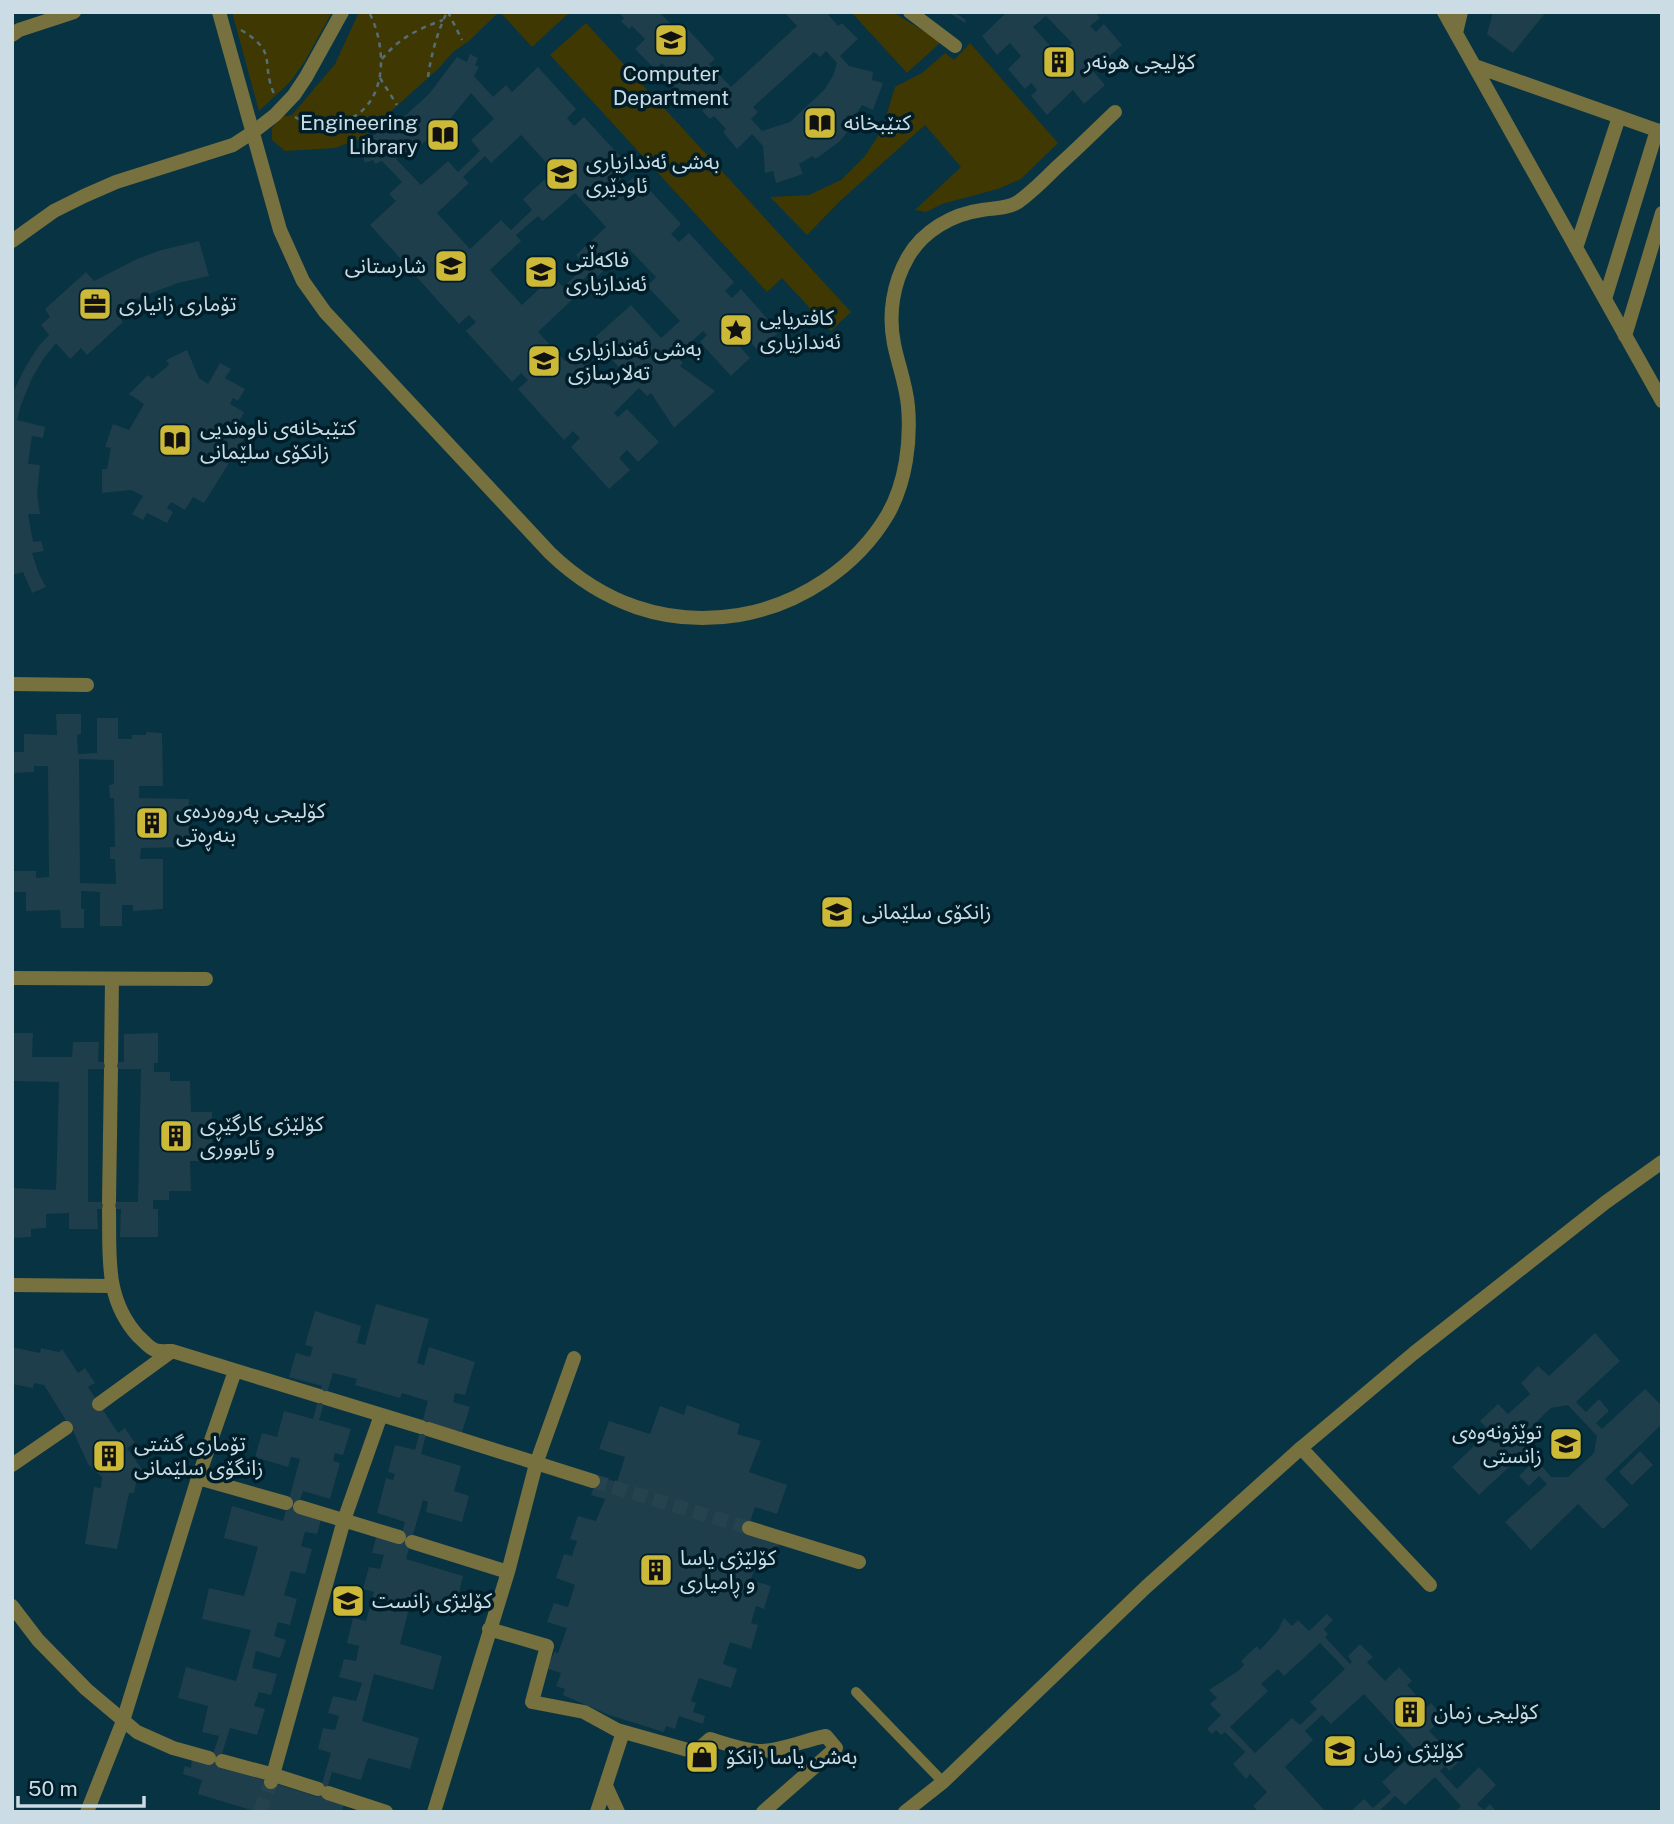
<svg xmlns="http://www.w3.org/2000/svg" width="1674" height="1824" font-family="'Public Sans','Noto Sans Arabic',sans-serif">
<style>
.built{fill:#073342}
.green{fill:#403802}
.building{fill:#1f3e4b;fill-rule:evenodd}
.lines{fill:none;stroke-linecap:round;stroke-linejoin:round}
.pedestrian-tunnel{stroke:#25434e;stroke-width:14;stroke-dasharray:14 7;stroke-linecap:butt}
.path{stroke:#546e78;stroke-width:2.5;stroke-dasharray:5 5;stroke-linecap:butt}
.service{stroke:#77703f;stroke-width:10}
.pedestrian{stroke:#77703f;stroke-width:14}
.minor{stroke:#77703f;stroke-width:14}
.tertiary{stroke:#77703f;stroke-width:14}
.labels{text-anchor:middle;stroke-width:7;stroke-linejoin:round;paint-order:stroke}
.poi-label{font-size:21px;fill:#cbdce4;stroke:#001e29;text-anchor:start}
</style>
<rect width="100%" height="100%" fill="#082833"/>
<path class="built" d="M12,12H1662V1812H12Z"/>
<path class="green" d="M232,12H332L305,61L290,82L259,111Z
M359,12H499L469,41L453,52L439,68L360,139L335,148L285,151L272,140V128L280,117L292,115L335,64Z
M500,12H570L532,47Z
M851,12H893L941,42L907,73Z
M586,23L851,312L831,331L782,278L767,292L550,55Z
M970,43L1058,143L1021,179L998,189L942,204L926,212L915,210L961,167L925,125L840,201L807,235L770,197L809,195L841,180L865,156L882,130L895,87L922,73L945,53L954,60Z"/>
<path class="building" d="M618,12H659L677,30L683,24L715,59L709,64L731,87L797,26L784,12H826L838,26L842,23L858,39L840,56L849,66L873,72L872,80L883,83L873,110L862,105L853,119L856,121L840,141L820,156L815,159L813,156L799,164L803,174L776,183L773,171L765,173L763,146L752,134L737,149L723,132L726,129L714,116L710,119L702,111L705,107L694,95L687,102L666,82L674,75L662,63L655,69L635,49L645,39L632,26L629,29L621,21L624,18ZM826,51L837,63L833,76L825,89L790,122L762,131L751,119L758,112L753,107L814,52L820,57Z
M948,12H954L966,20L965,23Z
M1007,12H1095L1100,18L1090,26L1096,32L1104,24L1122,45L1093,71L1105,85L1084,104L1073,90L1047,115L1031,96L1037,90L1031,83L1025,89L1008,69L1021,56L1010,43L997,55L982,36ZM1046,16L1072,43L1059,55L1033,27Z
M1493,12H1546L1513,53L1487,34Z
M470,54L478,58L475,65L479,67L474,76L493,97L506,85L512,92L538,67L576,109L567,118L574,126L584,117L629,166L618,176L626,184L636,175L681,224L671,234L679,242L689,233L734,282L725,291L732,298L741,289L779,332L758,351L748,339L740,347L750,358L731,376L700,342L707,335L703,331L676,355L683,363L680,366L715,391L674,428L651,393L647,396L639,388L614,413L618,417L627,409L659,442L638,462L627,450L619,458L630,470L609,489L571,447L580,438L573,431L564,440L518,389L528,380L521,373L512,382L466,331L476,322L469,315L459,324L413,273L423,264L416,257L407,266L370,225L396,201L389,194L402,182L382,161L375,164L373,160L365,163L362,153L369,150L366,140L406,115L429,94L457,57L467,62ZM471,93L494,119L471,140L480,151L458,172L448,161L421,185L396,159L412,151L436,134L450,119ZM521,135L554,171L523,199L532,210L511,230L501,220L470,249L437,213L469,183L463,177L485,156L491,163ZM575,193L606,227L576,255L586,266L563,287L553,276L522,305L490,270L521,241L516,235L538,216L543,221ZM628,248L656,277L647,286L680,321L661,338L631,305L593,339L623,372L608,386L576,351L565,361L538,332L574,298L569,293L592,271L597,277Z
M199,241L209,276L178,283L136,299L125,306L116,312L123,322L87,355L81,348L70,359L56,343L44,358L32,378L21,405L17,420L45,427L43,438L32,436L28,464L40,465L37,494L40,514H28L33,542L41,541L44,551L32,553L39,574L46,587L32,593L23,572L12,575V394L26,366L38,347L49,335L41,325L50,317L45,309L86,272L94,281L137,259L158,251Z
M187,350L199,378L208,384L220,363L231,369L225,378L245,389L238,401L233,398L230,404L244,412L236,427L247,434L204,503L193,497L185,510L171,502L167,508L173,512L167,523L147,513L143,520L132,514L143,496L131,490L102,493V469H107L111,448L105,447L113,424L129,430L144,404L129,394L148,375L152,379L169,365L166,360Z
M56,714H81V734L77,735L78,754L97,753V718H118V739H132V735H146V732L162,733L163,786H139V798L189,799V847L141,848L140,859H163V909L133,911V905H122V926H100V892L81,891V909H84V928H61L60,910L26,911V892H12V871H36V878L49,877L48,766H34V772L12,773V752H24V734L57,735ZM79,759L114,760V784L109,785L110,798H114L115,847H110V859H115L116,884L80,883Z
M12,1033H33L32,1057H72L73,1042H99L98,1062H124V1034L158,1033V1063H154V1072H170V1081H190L191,1112H212V1161H190L191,1191H169V1200H153V1209H158V1237H120L121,1209H97L98,1229H69V1213L46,1214V1228L31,1229V1237L12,1238V1188L56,1190L59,1082L12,1081ZM88,1069H141L138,1202H88Z
M376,1304L429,1319L417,1363L424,1365L429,1347L475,1362L465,1395L455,1393L453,1402L470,1407L462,1432L429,1423L421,1454L461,1466L454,1491L469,1496L462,1522L426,1512L428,1502L423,1500L406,1559L463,1576L455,1610L412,1597L400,1644L442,1656L433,1690L374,1674L362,1721L419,1738L410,1769L368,1758L361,1780L332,1772L324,1799L344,1804L342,1812H258L198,1794L202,1780L183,1774L185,1766L191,1768L192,1759L210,1763L219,1736L202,1732L208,1706L178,1698L186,1667L236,1681L251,1630L202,1619L209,1588L244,1596L258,1547L224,1538L232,1506L283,1521L300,1459L291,1457L288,1467L255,1457L262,1433L277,1437L284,1411L313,1419L322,1386L289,1377L296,1353L310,1357L313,1347L305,1345L315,1311L361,1326L357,1343L365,1345ZM333,1373L357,1379L355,1385L400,1398L402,1393L428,1401L415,1450L395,1445L388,1472L395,1474L393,1480L386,1478L377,1513L405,1522L400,1540L377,1534L372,1553L384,1555L380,1569L369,1567L363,1589L374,1592L366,1621L353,1618L347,1643L359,1646L356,1661L344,1659L339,1677L362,1683L356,1701L333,1696L328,1713L339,1716L335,1730L323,1728L318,1749L331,1753L318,1797L218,1766L230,1728L257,1735L265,1709L254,1706L259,1692L271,1695L277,1674L252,1668L256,1651L280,1658L286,1640L274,1636L278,1622L290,1625L297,1599L284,1595L291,1571L305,1574L312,1549L301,1546L305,1532L317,1534L322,1516L297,1509L303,1491L330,1499L340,1463L333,1461L335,1453L343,1455L351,1429L319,1420Z
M1595,1333L1620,1361L1576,1402L1586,1412L1599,1399L1609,1411L1596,1423L1602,1429L1645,1389L1662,1406V1424L1605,1479L1629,1505L1603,1529L1578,1504L1531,1550L1505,1522L1547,1484L1539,1476L1529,1486L1519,1476L1530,1465L1521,1456L1479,1495L1452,1467L1490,1431L1480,1421L1498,1404L1508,1414L1530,1394L1521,1383L1538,1366L1549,1376ZM1568,1405L1597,1436L1594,1453L1568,1477H1551L1526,1447L1528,1430L1551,1408Z
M12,1347L40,1353L41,1348L59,1352L62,1349L78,1373L85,1368L95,1383L88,1387L118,1433L125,1428L135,1443L127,1448L143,1471L138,1474L134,1493H129L117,1549L85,1544L94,1487L101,1488L102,1477L88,1464L73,1431L69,1433L67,1422L44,1385L34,1383L33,1388L12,1384Z
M687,1405L740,1424L737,1434L761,1441L749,1472L787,1485L777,1514L755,1507L747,1531L780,1542L774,1562L758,1556L751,1580L771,1586L764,1609L756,1606L751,1623L758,1625L751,1649L730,1642L723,1664L737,1669L731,1688L699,1678L691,1701L696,1703L693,1712L705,1716L703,1724L679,1716L675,1729L666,1726L664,1732L609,1715L563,1695L565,1689L556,1686L561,1673L542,1667L545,1658L551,1660L554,1652L558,1653L567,1628L547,1622L554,1603L568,1607L575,1585L556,1578L564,1554L572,1556L577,1541L570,1539L578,1516L596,1521L605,1499L591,1495L598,1476L617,1482L625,1457L599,1449L609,1421L650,1434L660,1406L684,1415Z
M1640,1451L1653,1465L1632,1485L1619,1472Z
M1327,1614L1333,1620L1324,1629L1328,1634L1325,1637L1350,1664L1352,1662L1348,1656L1360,1644L1373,1657L1367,1662L1385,1681L1399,1667L1412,1681L1407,1685L1427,1707L1431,1703L1444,1717L1429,1731L1446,1748L1450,1744L1463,1758L1449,1771L1445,1766L1440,1771L1457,1789L1479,1767L1496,1785L1477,1804L1484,1810L1490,1804L1497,1812H1455L1461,1806L1435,1777L1405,1805L1395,1796L1378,1812H1350L1364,1799L1373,1808L1391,1792L1382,1782L1416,1751L1364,1694L1331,1724L1322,1715L1305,1731L1313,1740L1285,1767L1326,1812H1259L1253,1806L1267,1792L1250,1774L1246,1779L1233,1764L1245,1752L1225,1732L1221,1735L1216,1730L1212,1734L1207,1729L1221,1715L1210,1704L1217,1698L1209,1690L1238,1671L1244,1665L1241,1661L1257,1646L1260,1650L1263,1647L1278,1630L1284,1618L1292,1626L1298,1620L1309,1631ZM1320,1643L1345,1669L1310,1702L1317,1709L1300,1725L1292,1718L1255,1753L1230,1727L1268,1691L1261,1684L1278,1669L1284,1676Z"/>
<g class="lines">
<path class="pedestrian-tunnel" d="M593,1481L749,1528
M260,1812L271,1782"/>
<path class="path" d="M448,12L462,40
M241,30C279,53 260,61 274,94
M382,59C399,38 418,29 443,20
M428,77C431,55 437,33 447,12
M380,78L397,105
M295,117C306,124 318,125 331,124C387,117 390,53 369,12"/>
<path class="service" d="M856,1692L943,1782"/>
<path class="pedestrian" d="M910,12L955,46
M12,241L54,211L84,196L116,182L233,145L253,132L275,115L294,95L306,77L342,12
M12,684L87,685
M12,978L206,979
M111,1062L112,979
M109,1202L111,1069
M109,1209C110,1256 104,1298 138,1336C143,1340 149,1348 155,1350C160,1352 167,1351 172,1351L319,1396
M12,1285L112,1286
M326,1398L421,1427
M99,1404L172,1351
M428,1429L593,1481
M12,1465L66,1428
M198,1478L286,1503
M300,1507L399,1537
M749,1528L859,1562
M412,1542L508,1572
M12,1606L38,1640L86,1689L137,1732L173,1748L209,1758
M489,1629L547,1646L532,1702L584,1712L617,1730L695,1752L710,1739C726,1744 743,1750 759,1751C782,1751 804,1740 826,1736L836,1748L763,1812
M222,1761L274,1775L318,1789
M271,1782L344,1520L381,1415
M606,1786L618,1812
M328,1793L386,1812
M87,1812L123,1721L198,1478L235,1371
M434,1812L508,1572L536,1464L574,1358
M597,1812L623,1732"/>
<path class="minor" d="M219,12L280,230L303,281L325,312L550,553C602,603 666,627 739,615C799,605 857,567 888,514C906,482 911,441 908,406C906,384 898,364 894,344C888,314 893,283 908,257C923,231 952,214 982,210C994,208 1007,209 1018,202C1032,192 1045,179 1057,167C1077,149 1096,130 1115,112
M1444,12L1662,401
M1456,33L1461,12
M1475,66L1662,132
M1576,248L1619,117
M1605,299L1657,130
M1625,336L1662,213
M1301,1448L1430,1585"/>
<path class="tertiary" d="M12,35L19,30L74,12
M905,1812L943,1782L1146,1587L1301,1448L1414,1353L1606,1202L1662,1162"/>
</g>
<defs>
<symbol id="university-square" viewBox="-11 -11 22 22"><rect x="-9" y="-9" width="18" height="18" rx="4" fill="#ccb938" stroke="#001e29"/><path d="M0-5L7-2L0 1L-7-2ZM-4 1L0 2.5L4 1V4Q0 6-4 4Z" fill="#111"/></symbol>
<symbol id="building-square" viewBox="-11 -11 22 22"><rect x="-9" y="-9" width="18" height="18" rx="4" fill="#ccb938" stroke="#001e29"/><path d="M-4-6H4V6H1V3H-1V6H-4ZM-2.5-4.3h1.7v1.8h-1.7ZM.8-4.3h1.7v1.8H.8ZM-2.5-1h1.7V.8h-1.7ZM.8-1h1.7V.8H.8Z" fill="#111"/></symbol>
<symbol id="library-square" viewBox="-11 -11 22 22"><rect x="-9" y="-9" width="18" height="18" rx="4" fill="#ccb938" stroke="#001e29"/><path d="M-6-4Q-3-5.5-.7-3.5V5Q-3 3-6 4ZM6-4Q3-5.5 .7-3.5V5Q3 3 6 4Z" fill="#111"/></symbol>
<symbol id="office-square" viewBox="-11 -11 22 22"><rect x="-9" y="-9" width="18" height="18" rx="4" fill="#ccb938" stroke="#001e29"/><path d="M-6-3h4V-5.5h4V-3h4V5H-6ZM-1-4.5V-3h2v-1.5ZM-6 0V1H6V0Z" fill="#111"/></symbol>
<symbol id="sight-square" viewBox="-11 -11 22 22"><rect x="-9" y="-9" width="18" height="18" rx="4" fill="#ccb938" stroke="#001e29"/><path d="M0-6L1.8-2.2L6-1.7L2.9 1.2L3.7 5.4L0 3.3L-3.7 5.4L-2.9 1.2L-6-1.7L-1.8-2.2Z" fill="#111"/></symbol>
<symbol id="shop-square" viewBox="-11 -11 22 22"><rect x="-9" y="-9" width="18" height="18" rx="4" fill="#ccb938" stroke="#001e29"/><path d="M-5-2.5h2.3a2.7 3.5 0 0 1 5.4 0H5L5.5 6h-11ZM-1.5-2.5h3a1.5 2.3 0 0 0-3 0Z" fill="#111"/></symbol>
</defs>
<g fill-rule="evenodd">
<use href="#university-square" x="652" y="21" width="38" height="38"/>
<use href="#building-square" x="1040" y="43" width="38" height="38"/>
<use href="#library-square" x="801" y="104" width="38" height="38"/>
<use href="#library-square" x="424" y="116" width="38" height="38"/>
<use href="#university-square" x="543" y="155" width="38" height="38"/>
<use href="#university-square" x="432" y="247" width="38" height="38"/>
<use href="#university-square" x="522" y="253" width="38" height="38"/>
<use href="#office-square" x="76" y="285" width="38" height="38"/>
<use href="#sight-square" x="717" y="311" width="38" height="38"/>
<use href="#university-square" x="525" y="342" width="38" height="38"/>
<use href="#library-square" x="156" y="421" width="38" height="38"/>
<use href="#building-square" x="133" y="804" width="38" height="38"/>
<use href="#university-square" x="818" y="893" width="38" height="38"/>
<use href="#building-square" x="157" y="1117" width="38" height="38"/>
<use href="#university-square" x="1547" y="1425" width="38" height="38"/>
<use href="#building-square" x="90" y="1437" width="38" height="38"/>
<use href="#building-square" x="637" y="1551" width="38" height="38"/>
<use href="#university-square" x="329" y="1582" width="38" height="38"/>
<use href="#building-square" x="1391" y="1693" width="38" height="38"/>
<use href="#university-square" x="1321" y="1732" width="38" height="38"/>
<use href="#shop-square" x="683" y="1738" width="38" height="38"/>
</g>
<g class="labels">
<g class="poi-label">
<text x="1084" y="69">کۆلیجی هونەر</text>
<text x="671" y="81" text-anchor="middle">Computer<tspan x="671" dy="24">Department</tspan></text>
<text x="418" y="130" text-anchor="end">Engineering<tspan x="418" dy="24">Library</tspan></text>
<text x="844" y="130">کتێبخانە</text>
<text x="586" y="169">بەشی ئەندازیاری<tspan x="586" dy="24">ئاودێری</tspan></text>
<text x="566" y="267">فاکەڵتی<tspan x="566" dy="24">ئەندازیاری</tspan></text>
<text x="426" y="273" text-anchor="end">شارستانی</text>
<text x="119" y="311">تۆماری زانیاری</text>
<text x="760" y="325">کافتریایی<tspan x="760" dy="24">ئەندازیاری</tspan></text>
<text x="568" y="356">بەشی ئەندازیاری<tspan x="568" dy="24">تەلارسازی</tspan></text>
<text x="200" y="435">کتێبخانەی ناوەندیی<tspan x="200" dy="24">زانکۆی سلێمانی</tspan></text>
<text x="176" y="818">کۆلیجی پەروەردەی<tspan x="176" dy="24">بنەڕەتی</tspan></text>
<text x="862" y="919">زانکۆی سلێمانی</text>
<text x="200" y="1131">كۆلێژی كارگێڕی<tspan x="200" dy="24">و ئابووری</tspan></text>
<text x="1542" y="1439" text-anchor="end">توێژونەوەی<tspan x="1542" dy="24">زانستی</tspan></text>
<text x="134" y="1451">تۆماری گشتی<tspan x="134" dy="24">زانگۆی سلێمانی</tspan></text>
<text x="680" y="1565">کۆلێژی یاسا<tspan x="680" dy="24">و ڕامیاری</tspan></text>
<text x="372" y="1608">کۆلێژی زانست</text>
<text x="1434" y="1719">کۆلیجی زمان</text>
<text x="1364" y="1758">کۆلێژی زمان</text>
<text x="726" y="1764">بەشی یاسا زانکۆ</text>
</g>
</g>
<rect width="1674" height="1824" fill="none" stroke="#cbdce4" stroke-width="28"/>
<path d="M18 1796v10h126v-10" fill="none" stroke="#cbdce4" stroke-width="3.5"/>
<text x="28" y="1796" font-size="21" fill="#cbdce4" stroke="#001e29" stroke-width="5" paint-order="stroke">50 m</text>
</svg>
